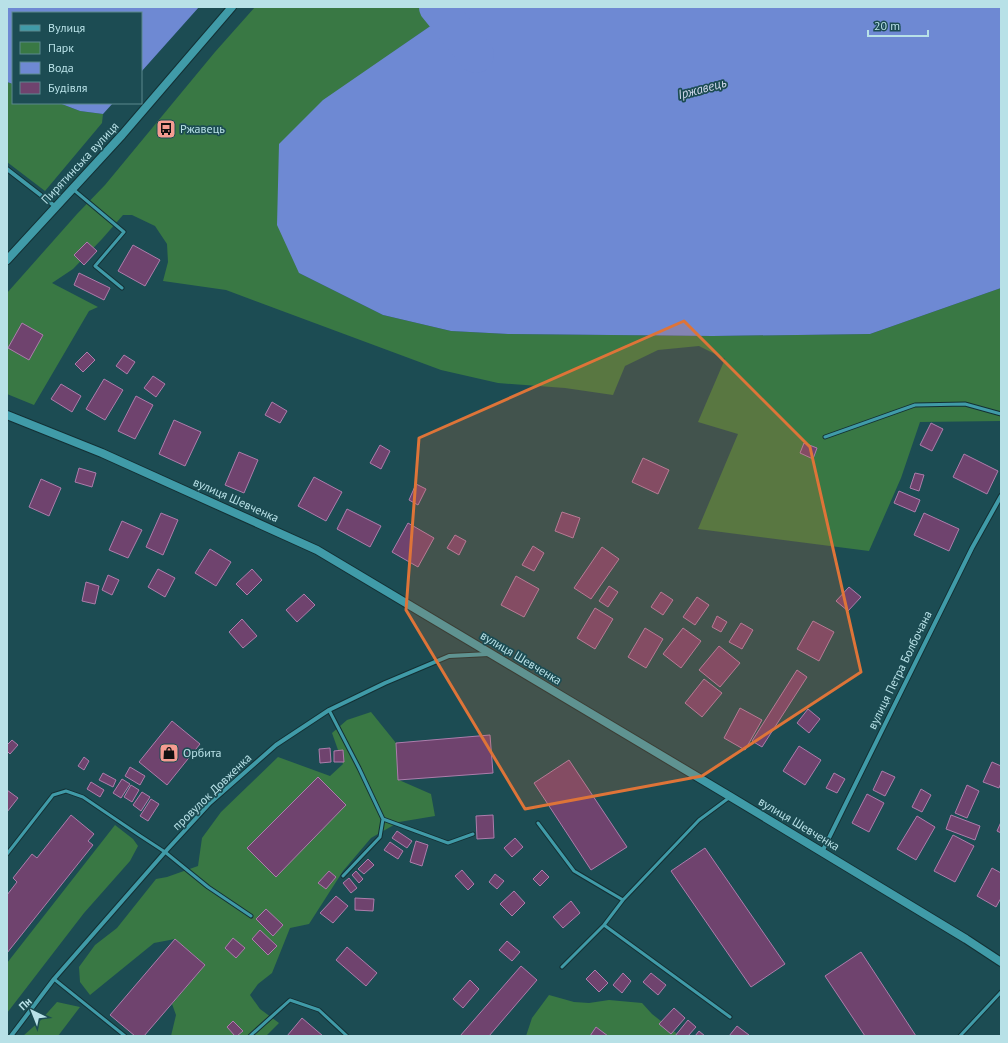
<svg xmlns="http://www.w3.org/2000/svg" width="1008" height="1043" font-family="'PT Sans',sans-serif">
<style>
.green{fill:#397844}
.water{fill:#6e89d3}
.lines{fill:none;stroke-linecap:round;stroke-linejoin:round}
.river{stroke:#6e89d3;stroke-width:36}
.building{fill:#6f436e;stroke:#ad7dac}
.lane-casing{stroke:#133034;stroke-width:5}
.street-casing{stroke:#133034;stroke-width:6}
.secondary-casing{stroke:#133034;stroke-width:10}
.lane{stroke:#409ba8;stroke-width:3}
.street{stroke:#409ba8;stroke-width:4}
.secondary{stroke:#409ba8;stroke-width:8}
.marked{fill:#de7438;fill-opacity:0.2;stroke:#de7438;stroke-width:3;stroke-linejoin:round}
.labels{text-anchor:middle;stroke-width:3.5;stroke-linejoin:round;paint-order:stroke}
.poi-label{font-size:12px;fill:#b8e1e7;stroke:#1c4c53;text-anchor:start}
.street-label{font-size:12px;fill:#b8e1e7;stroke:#1c4c53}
.water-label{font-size:13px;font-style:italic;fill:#d1d9ed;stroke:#1c4c53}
</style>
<rect width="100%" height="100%" fill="#1c4c53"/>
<path class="green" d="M255,7H458L392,53L299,273L383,315L451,331L508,334L713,336L870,334L1001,288V421L920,422L901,478L869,551L698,529L738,434L698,422L725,359L699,346L658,350L625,366L613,395L565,388L498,383L441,370L226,290L163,281L168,262L167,244L155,226L132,215H123L102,239L73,269L52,283L98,307L89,311L34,405L7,394V293L77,214L105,185L215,52Z
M7,82L13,84V103H59L80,111L103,114L102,123L45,191L7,162Z
M371,712L396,743L399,780L431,794L435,816L399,822L371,838L343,871L309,924L290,928L272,973L258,984L250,995L260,1009L279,1023L266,1036H171L176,1015L172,1004L205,965L175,939L154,943L90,995L80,982L79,967L95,945L117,928L156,879L167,877L198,866L202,838L221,812L278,757L330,776L343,764L332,733L347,720Z
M115,825L133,839L138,846L130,861L84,913L7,1013V963Z
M549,995L574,1002L589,1003L609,1000L642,1003L652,1014L680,1036H608L596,1027L590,1036H526L532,1018Z
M57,1002L80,1007L58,1036H23L41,1020Z"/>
<path class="water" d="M7,7H199L141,72V13H13V84L7,82Z
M458,7H1001V288L870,334L713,336L508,334L451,331L383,315L299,273L277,225L279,144L323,100Z
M59,103H113L103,114L80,111Z"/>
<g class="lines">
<path class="river" d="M437,7L476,55"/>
</g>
<path class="building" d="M87,242L97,251L84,265L74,255Z
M133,245L160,260L145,286L118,271Z
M79,273L110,288L104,300L74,285Z
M22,323L43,335L29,360L8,348Z
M87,352L95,360L83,372L75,364Z
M124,355L135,362L127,374L116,366Z
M153,376L165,384L156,397L144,388Z
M104,379L123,390L105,420L86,409Z
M61,384L81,396L72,412L51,399Z
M136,396L153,405L135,439L118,431Z
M272,402L287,411L280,423L265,415Z
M174,420L201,432L185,466L159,454Z
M931,423L943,429L932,451L920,445Z
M804,443L817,448L813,459L800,453Z
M380,445L390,451L381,469L370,463Z
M239,452L258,460L244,493L225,485Z
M964,454L998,471L987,494L953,477Z
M643,458L669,470L658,494L632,482Z
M79,468L96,473L92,487L75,482Z
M915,473L924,475L919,491L910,488Z
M314,477L342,492L326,521L298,506Z
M41,479L61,488L49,516L29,507Z
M416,484L426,489L418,505L409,500Z
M899,491L920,500L915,512L894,503Z
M347,509L381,526L370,547L337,529Z
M562,512L580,518L573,538L555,531Z
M161,513L178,520L163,555L146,547Z
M924,513L959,529L949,551L914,535Z
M122,521L142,530L128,558L109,550Z
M408,523L434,538L418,567L392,552Z
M455,535L466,541L459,555L447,548Z
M533,546L544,553L534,571L522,565Z
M602,547L619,559L591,599L574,588Z
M210,549L231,562L216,586L195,573Z
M158,569L175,578L165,597L148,587Z
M252,569L262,580L247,595L236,584Z
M108,575L119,580L112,595L102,590Z
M516,576L539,589L524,617L501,605Z
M86,582L99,586L95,604L82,601Z
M609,586L618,592L608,607L599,601Z
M849,587L861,597L848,611L836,601Z
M661,592L673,600L663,615L651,607Z
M304,594L315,605L297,622L286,610Z
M697,597L709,605L695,625L683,617Z
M595,608L613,619L595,649L577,638Z
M717,616L727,622L721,632L712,627Z
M242,619L257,636L243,648L229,632Z
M813,621L834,632L819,661L797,649Z
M741,623L753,630L742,649L729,642Z
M645,628L663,639L646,668L628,657Z
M683,628L701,641L681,668L663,654Z
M719,646L740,663L720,687L699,670Z
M797,670L807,677L762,747L752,741Z
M704,679L722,693L702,717L685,703Z
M740,708L762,720L745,750L724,738Z
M808,709L820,719L809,733L797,723Z
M172,721L200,744L167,785L139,762Z
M490,735L493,773L398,780L396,743Z
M12,740L18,745L10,754L7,751V745Z
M799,746L821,760L805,785L783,771Z
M330,748L331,762L320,763L319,749Z
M343,750L344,762H334V751Z
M84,757L89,761L84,770L78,766Z
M569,760L627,847L591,870L534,783Z
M992,762L1001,766V783L999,788L983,782Z
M130,767L145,776L140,785L125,776Z
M882,771L895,777L885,796L873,790Z
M103,773L116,780L113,787L99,780Z
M834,773L845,779L837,793L826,788Z
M318,777L346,805L276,877L247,848Z
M122,779L130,784L121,798L113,793Z
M91,782L104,790L100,797L87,789Z
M131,785L139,790L132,802L124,797Z
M967,785L979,791L967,818L955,813Z
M921,789L931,795L922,812L912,807Z
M7,790L18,798L7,812Z
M142,792L150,797L141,811L133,805Z
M867,794L884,803L869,832L852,823Z
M151,799L159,804L148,821L140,816Z
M71,815L94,834L88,841L93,845L7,953V895L17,882L13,878L32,854L37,858Z
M493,815L494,838L477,839L476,816Z
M951,815L980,826L975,840L946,829Z
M917,816L935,827L916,860L897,849Z
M1001,822V833L997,831Z
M397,831L412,841L407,848L392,838Z
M953,835L974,846L955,882L934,871Z
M515,838L523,847L512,857L504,848Z
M416,841L428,845L422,866L410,862Z
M390,842L403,851L398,859L384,850Z
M705,848L785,964L751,987L671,871Z
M368,859L374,865L364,874L358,869Z
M992,868L1001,873V898L996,907L977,896Z
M462,870L474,884L468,890L455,876Z
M542,870L549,877L540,886L533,879Z
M329,871L336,877L326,889L318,883Z
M356,871L363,879L359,883L352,875Z
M495,874L504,881L497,889L489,882Z
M349,878L357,888L351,893L343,883Z
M514,891L525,903L512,916L500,904Z
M336,896L348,906L333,923L320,913Z
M355,898L374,899L373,911L355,910Z
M571,901L580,913L563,928L553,917Z
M266,909L283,925L273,936L256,919Z
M260,930L277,946L268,955L252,939Z
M233,938L245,948L236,958L225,948Z
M175,939L205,965L144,1036H135L110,1015Z
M507,941L520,952L512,961L499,950Z
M347,947L377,973L366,986L336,960Z
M861,952L916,1036H865L825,976Z
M521,966L537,980L489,1036H460Z
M595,970L608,983L599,992L586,979Z
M623,973L631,981L622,993L613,985Z
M651,973L666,985L658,995L643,982Z
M470,980L479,989L463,1008L453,999Z
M674,1008L685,1018L671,1034L659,1024Z
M302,1018L323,1036H287Z
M688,1020L696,1027L688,1036H675Z
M233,1021L243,1031L237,1036H235L227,1027Z
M737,1026L749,1035L748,1036H729Z
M596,1027L608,1036H590Z
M699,1031L705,1036H695Z"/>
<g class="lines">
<defs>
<path id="lane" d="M74,190L124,232L95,266L122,288
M825,437L915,405L965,404L1001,414
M329,710L359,768L383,819L448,843L473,834
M538,823L574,871L623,900
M7,854L53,795L66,791L83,797L139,835L165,852L208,887L251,916
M343,876L380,837L383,819
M604,925L730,1017
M562,967L604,925L623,900L699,820L730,797
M54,979L125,1036
M250,1036L290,1000L319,1010L347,1036
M960,1036L1001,992"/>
<path id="street" d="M7,169L56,207
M822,852L972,548L1001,496
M11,1036L54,979L165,852L210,803L276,745L329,710L385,683L449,656L489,654"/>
<path id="secondary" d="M7,260L122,135L232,7
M7,415L102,453L317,550L731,797L966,939L1001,962"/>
</defs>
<use href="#lane" class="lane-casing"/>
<use href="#street" class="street-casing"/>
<use href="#secondary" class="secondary-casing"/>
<use href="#lane" class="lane"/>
<use href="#street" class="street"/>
<use href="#secondary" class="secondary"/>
</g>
<path class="marked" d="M684,321L810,447L861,672L702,776L525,809L406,610L419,438Z"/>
<defs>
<symbol id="bus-square" viewBox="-11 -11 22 22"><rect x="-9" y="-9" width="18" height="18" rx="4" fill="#f59c91" stroke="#1c4c53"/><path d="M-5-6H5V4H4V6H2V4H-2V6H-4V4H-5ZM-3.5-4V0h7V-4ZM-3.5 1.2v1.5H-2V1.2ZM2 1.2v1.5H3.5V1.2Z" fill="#111"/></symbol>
<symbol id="shop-square" viewBox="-11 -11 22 22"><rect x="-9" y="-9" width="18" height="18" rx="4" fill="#f59c91" stroke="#1c4c53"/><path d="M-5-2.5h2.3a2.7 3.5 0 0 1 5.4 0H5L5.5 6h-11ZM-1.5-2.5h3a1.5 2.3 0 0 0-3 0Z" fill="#111"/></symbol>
</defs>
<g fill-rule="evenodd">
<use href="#bus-square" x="155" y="118" width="22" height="22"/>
<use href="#shop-square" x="158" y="742" width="22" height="22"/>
</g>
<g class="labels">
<g class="poi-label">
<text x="180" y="133">Ржавець</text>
<text x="183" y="757">Орбита</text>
</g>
<g class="street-label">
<text transform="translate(80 163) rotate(-47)" y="4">Пирятинська вулиця</text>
<text transform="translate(236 500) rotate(24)" y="4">вулиця Шевченка</text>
<text transform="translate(521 658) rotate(31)" y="4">вулиця Шевченка</text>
<text transform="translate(900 670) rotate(-64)" y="4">вулиця Петра Болбочана</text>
<text transform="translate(212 792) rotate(-44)" y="4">провулок Довженка</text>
<text transform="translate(799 824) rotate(31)" y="4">вулиця Шевченка</text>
</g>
<g class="water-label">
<text transform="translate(702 88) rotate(-15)" y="5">Іржавець</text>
</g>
</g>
<rect width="1008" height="1043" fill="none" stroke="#b8e1e7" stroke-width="16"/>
<rect x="12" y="12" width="130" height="92" fill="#1c4c53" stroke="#5a888e"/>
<rect x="20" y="25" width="20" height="6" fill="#409ba8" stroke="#5a888e"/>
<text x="48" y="32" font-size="12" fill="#b8e1e7">Вулиця</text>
<rect x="20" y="42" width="20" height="12" fill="#397844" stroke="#5a888e"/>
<text x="48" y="52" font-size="12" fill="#b8e1e7">Парк</text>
<rect x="20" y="62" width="20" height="12" fill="#6e89d3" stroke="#5a888e"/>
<text x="48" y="72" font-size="12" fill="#b8e1e7">Вода</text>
<rect x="20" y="82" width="20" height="12" fill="#6f436e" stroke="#5a888e"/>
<text x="48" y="92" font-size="12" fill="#b8e1e7">Будівля</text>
<g transform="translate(32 1011) rotate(317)" stroke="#1c4c53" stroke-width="3" paint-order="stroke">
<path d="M0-3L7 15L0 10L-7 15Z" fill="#b8e1e7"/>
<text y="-6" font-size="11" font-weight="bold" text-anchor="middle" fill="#b8e1e7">Пн</text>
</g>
<path d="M868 30v6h60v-6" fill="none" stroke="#b8e1e7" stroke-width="2"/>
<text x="874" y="30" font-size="12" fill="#b8e1e7" stroke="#1c4c53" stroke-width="3" paint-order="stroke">20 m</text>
</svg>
